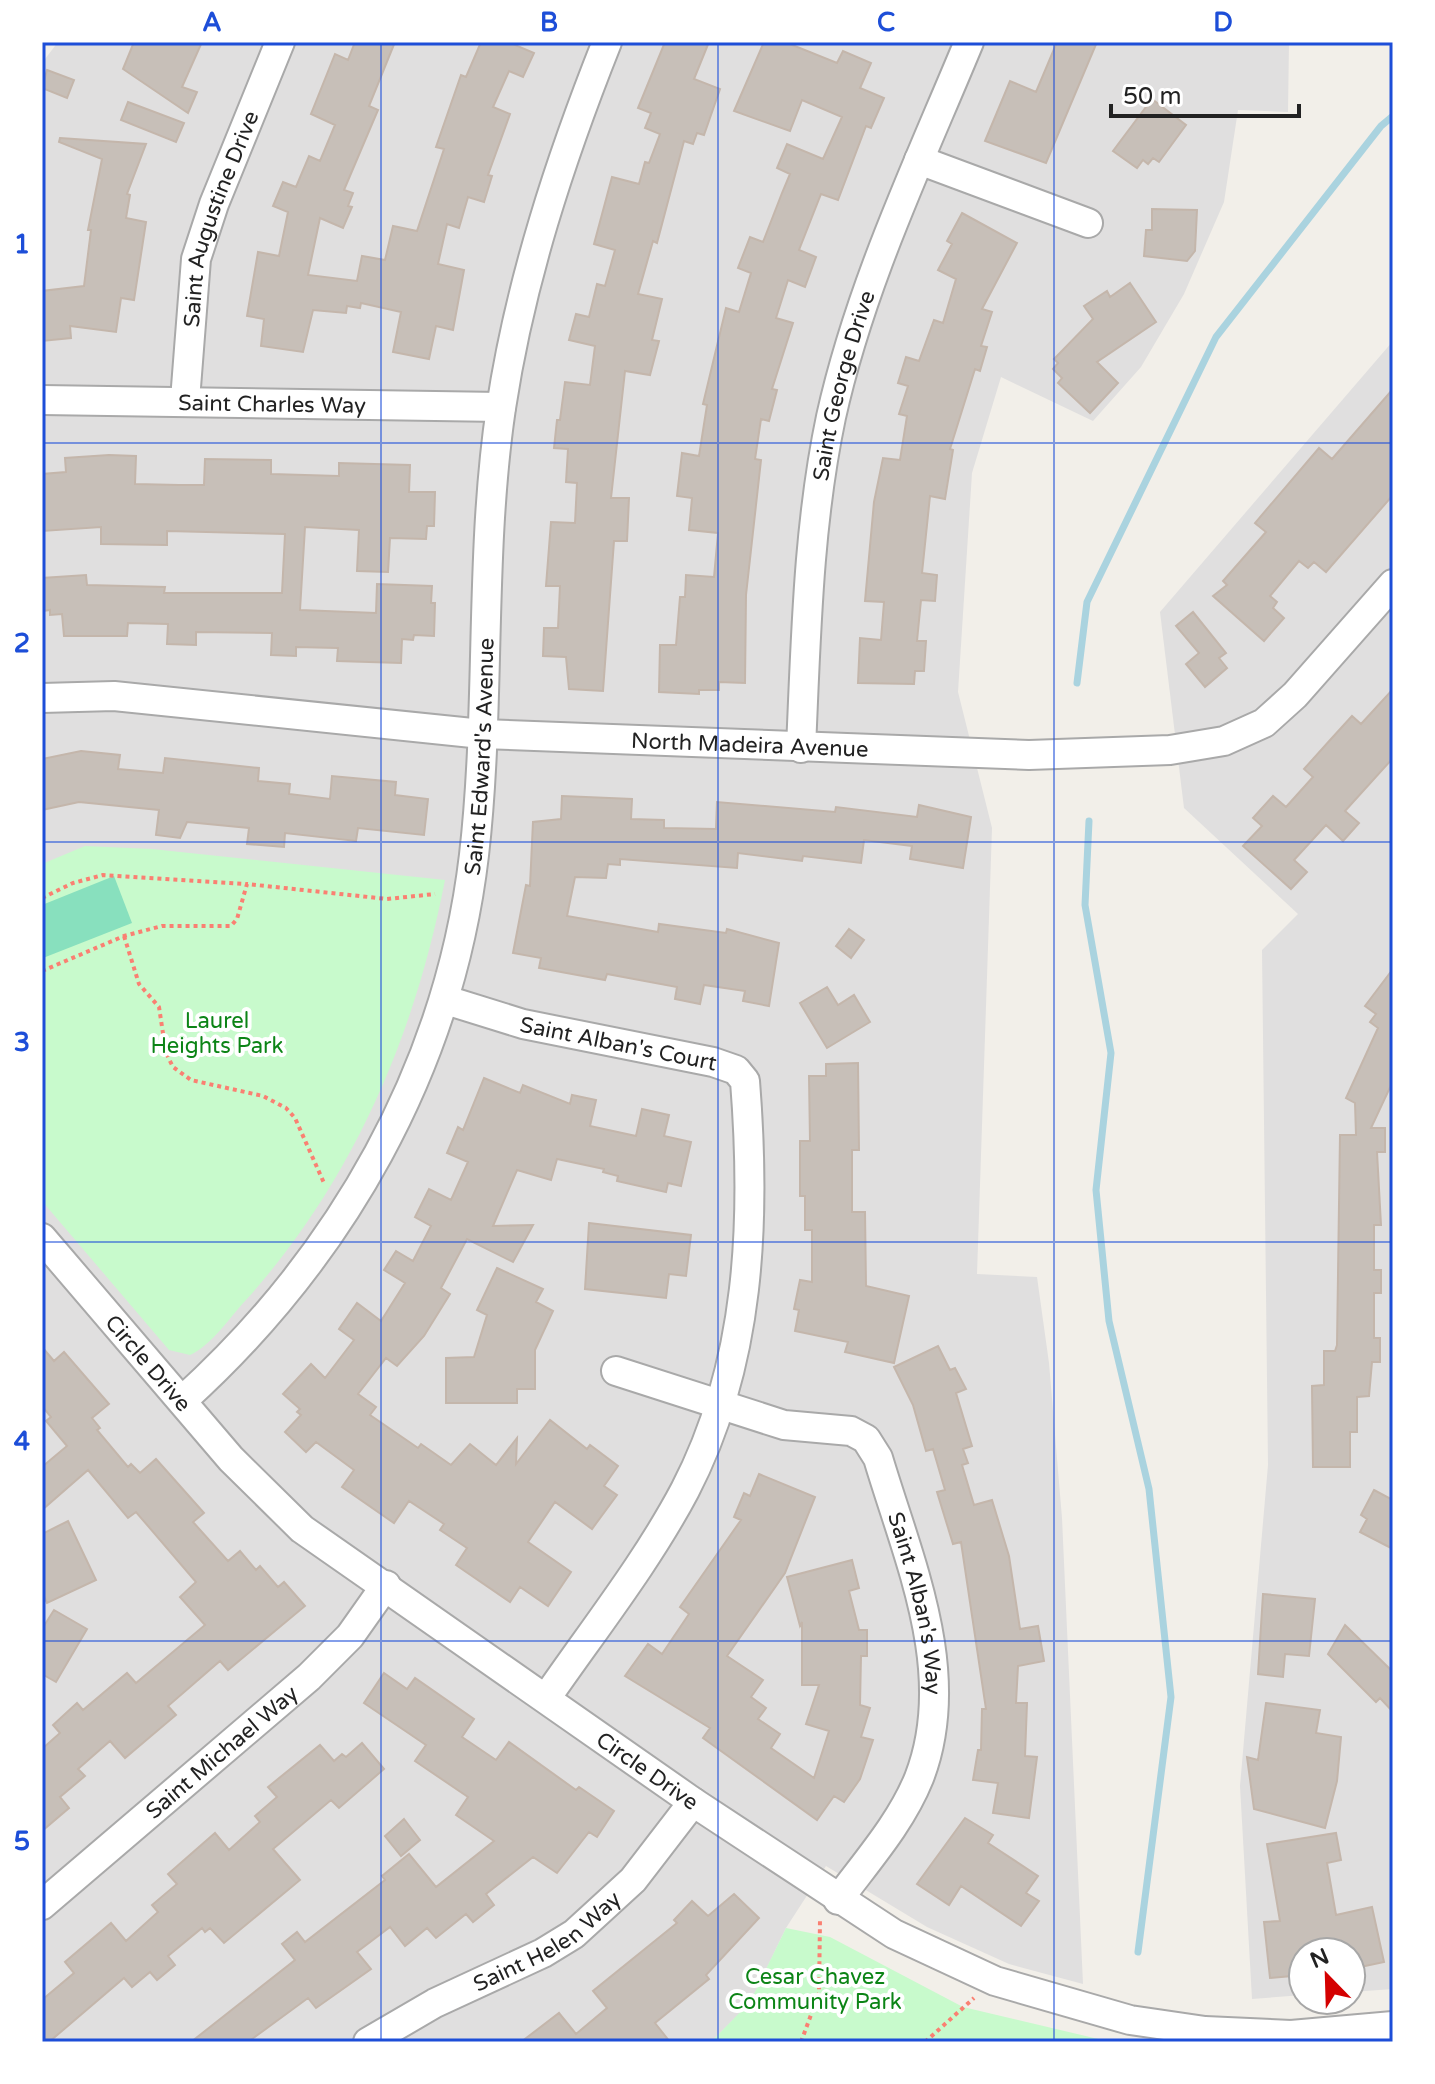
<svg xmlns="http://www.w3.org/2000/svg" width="1435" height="2084" font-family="'Varela Round',sans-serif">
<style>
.residential{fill:#e0dfdf}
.park{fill:#c8facc}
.pitch{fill:#88e0be}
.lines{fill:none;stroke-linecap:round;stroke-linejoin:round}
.stream{stroke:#aad3df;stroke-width:7}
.building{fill:#c7bfb8;stroke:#c4b6ab;stroke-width:2}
.minor-casing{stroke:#a9a9a9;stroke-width:32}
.path{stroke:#fa8072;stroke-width:4;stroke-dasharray:4 4;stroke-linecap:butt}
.minor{stroke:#fff;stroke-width:28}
.grid{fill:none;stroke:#1d4ed8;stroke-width:2;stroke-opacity:0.55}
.labels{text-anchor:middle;stroke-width:8;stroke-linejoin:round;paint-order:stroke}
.street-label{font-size:22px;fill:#222;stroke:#fff}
.park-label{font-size:22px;fill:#0c8416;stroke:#fff}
.neatline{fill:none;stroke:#1d4ed8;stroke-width:3}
.grid-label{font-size:26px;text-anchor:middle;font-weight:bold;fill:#1d4ed8}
</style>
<rect width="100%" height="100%" fill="#f2efe9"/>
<path class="residential" d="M58,42H1289L1288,112L1238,110L1224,202L1184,294L1141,367L1093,421L1001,377L972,473L958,692L992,828L977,1274L1037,1277L1049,1363L1062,1518L1083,1984L1009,1964L927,1927L826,1866L786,1928L750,2003L711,2042H42V63Z
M1393,341V1989L1351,1992V1952H1303V1995L1252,1999L1240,1786L1268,1465L1262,950L1298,914L1184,808L1160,612Z"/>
<path class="park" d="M85,846L152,849L445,880C415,1035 353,1181 246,1300C230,1317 212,1345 190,1355L169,1350L42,1201V864Z
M786,1928L830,1937L963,2007L1111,2042H711L750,2002Z"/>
<path class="pitch" d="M114,876L132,923L43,958L42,905Z"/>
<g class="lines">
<path class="stream" d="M1077,683L1087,602L1216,337L1381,126L1393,116
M1089,821L1085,905L1111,1053L1096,1190L1109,1321L1149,1489L1171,1697L1138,1952"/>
</g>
<path class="building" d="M134,42H202L182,87L197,92L188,113L123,69Z
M355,42H395L369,106L378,110L344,190L353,193L348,206L352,207L343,228L320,218L308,275L357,281L362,256L385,260L393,226L417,231L444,149L436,147L461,75L466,77L481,42H508L534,53L523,77L509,71L493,107L510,114L488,175L492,176L484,202L468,197L459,228L447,224L438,264L464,270L453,330L436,326L429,359L393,352L401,312L361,303L360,308L347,306L346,313L313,310L303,352L261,346L264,319L247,316L258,252L279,256L288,212L273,206L283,182L296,187L309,156L320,161L335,125L311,114L335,54L348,60Z
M665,42H709L694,79L720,89L704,135L697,133L693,144L684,141L657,243L653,241L638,294L662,299L652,340L659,341L650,375L625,371L611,498H629L627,541H614L603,691L569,689L566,657L543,656L544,628H558L560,586H546L551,522L575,523L577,483L566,482L568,449L554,448L557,420H560L565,382L590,385L595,346L569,340L576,314L589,317L597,284L605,286L615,250L594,244L612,177L639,184L645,162L649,163L660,134L645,128L651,113L638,108Z
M764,42H785L837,63L843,51L871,63L860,88L884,98L871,128L866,126L838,200L821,194L799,250L816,257L805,287L788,280L776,318L793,323L772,389L777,390L769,421L761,419L755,459L761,460L746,595L745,683L719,682V690H699V694L659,692L660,645H676L680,597H685L686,575L714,577L718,533L689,530L692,498L677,496L682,453L699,456L707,405L703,404L726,308L739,312L751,273L738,268L750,237L763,242L782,193L790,174L777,168L787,144L823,159L842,117L802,100L790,131L734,111Z
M1057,42H1097L1046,163L985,141L1010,81L1036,92Z
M47,70L74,80L67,98L42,88Z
M1152,99L1186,125L1159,162L1153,158L1148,164L1143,160L1137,168L1113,151Z
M128,102L184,123L176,142L121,120Z
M60,138L146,144L127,194L130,195L126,218L146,222L134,300L121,298L116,332L70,326L71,338L42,341V291L84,286L91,230H88L102,159L59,142Z
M1152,209L1197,210L1195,251L1187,261L1144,256L1146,230H1152Z
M962,213L1017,243L982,309L992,312L981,346L987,347L980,371L975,369L950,449L953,450L945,499L930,496L922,573L937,575L935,601L921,600L917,641H926L924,671H915L914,684L858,683L860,638L881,640L884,602L865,601L874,502L883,458L900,460L907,416L899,414L908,386L898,383L906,357L919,361L934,320L943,323L956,279L938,270L952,244L947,241Z
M1130,283L1156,322L1097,362L1118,383L1090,413L1058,383L1062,378L1053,369L1058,363L1054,359L1093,319L1084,306L1107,291L1110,297Z
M1393,389V495L1326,572L1314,562L1308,568L1299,561L1270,596L1277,602L1273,608L1284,618L1264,641L1213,596L1227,585L1223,581L1266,532L1255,523L1319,448L1332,459Z
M109,455L136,456L135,484L179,485H204L205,459L271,460V474L339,476V463L410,465L409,492H435L434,526H427L426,539L390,538L388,572L357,571L359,530L305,527L300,610L376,613L377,584L432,586L431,603H435L434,636L414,635L413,640L402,639L401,663L337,661L338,648L296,647V656L271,655L272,633L196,632V645L167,644L168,624L128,623L127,636H64L62,614L50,615V610L42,611V578L86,575L87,585L165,587L164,593H282L285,534L167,531V545L101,544V527L42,531V474L66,472L65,458Z
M1193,612L1226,653L1219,658L1227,668L1205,687L1186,664L1199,653L1176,626Z
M1393,689V758L1345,811L1359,823L1343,841L1326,825L1294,860L1307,872L1291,889L1243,846L1262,826L1253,818L1273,796L1286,807L1313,777L1304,769L1331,739L1352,716L1361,724Z
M81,751L120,755L118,769L163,773L165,758L259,768L258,781L290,784L289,794L330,799L332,776L396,782L395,795L428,799L424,835L358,828L356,841L285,833L284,847L247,844L249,828L187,822L180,838L156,835L159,810L79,802L42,810V759Z
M562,796L632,799L631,819L664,820V828L716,829L717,802L835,812L836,807L917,817L919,805L971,817L963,868L910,859L912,846L864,840L861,863L803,856L802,861L738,853L737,868L620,859V865L608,864L606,878L575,877L567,916L658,932L659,924L726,933L727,929L779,943L769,1006L743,1001L745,991L704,985L700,1004L675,999L677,987L607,974L605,980L539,968L541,958L513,953L526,885L530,886L533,822L561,819Z
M849,929L864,940L851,958L836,946Z
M1393,969V1081L1371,1128H1385V1152H1377L1381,1225H1374V1270H1381V1293H1374V1338H1380V1362H1372L1369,1396L1357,1397V1432H1350V1467H1313L1312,1386L1324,1385V1351H1335L1337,1345L1340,1135H1356L1355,1103L1346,1098L1378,1028L1370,1022L1376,1014L1365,1006Z
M827,987L838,1005L854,995L870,1022L827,1048L800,1003Z
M858,1063L859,1150H852V1212H865L866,1286L909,1296L894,1363L845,1352L848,1342L795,1331L799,1310L794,1309L800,1280L812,1282V1230H805V1196H800V1141H810L809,1076H826V1064Z
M484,1078L520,1093L523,1085L570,1104L572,1095L596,1100L590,1126L636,1136L642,1109L669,1115L664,1136L691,1142L681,1186L668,1183L666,1192L617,1181L618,1176L603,1172L604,1169L557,1159L551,1180L517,1170L493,1226L533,1225L513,1262L467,1239L441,1288L450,1294L424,1336L397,1366L386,1358L358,1394L376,1407L370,1415L418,1448L421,1444L451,1465L470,1444L496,1465L517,1438L516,1464L550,1420L587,1449L590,1445L618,1466L604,1486L617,1495L592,1529L555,1502L528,1542L571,1572L548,1606L520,1587L510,1602L456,1565L467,1548L440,1530L444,1524L409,1501L394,1523L342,1487L354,1470L316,1442L306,1452L285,1432L301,1415L297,1412L300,1409L283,1394L311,1364L325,1378L354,1340L339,1329L357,1303L381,1321L405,1283L384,1270L396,1251L413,1261L431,1226L415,1217L429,1189L451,1200L468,1162L447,1153L458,1127L463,1130Z
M589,1223L691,1235L686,1276L669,1274L666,1298L585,1289Z
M497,1268L543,1289L536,1302L553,1311L535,1350V1389H517V1403H446V1358L474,1357L487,1315L477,1310Z
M938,1346L950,1370L955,1368L966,1389L956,1393L972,1446L963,1449L968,1463L962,1465L974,1505L992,1500L1009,1556L1020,1629L1038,1626L1044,1661L1018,1666L1016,1703H1027L1025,1756L1037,1757L1029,1818L993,1813L998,1783L973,1780L978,1750H981L982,1709H986L961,1542L953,1544L937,1492L945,1490L933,1449L926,1451L913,1405L894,1367Z
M42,1347L54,1361L64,1352L109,1404L92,1418L100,1428L97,1430L128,1467L131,1464L140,1473L156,1459L204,1513L193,1522L228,1561L240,1551L256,1570L260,1566L278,1587L284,1582L305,1606L228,1670L220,1661L168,1706L176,1715L125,1758L110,1741L78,1769L85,1776L60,1797L69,1808L42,1831V1749L60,1733L53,1725L77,1703L83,1710L127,1673L136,1683L205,1625L180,1597L196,1582L136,1512L128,1518L88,1470L42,1510V1467L67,1446L46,1421L51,1417L42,1406Z
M759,1474L815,1497L785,1573L727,1656L763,1680L751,1697L766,1708L758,1719L780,1734L771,1748L814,1778L829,1731L806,1724L819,1685H802V1622L800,1626L787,1577L852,1560L859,1588L849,1591L859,1630H867V1656H861L860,1705L870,1708L861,1737L873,1740L860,1779L844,1802L834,1796L817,1820L703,1738L710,1728L625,1676L648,1644L662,1654L689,1614L680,1607L741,1520L734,1517L744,1493L750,1496Z
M1374,1490L1393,1500V1549L1360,1532L1367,1519L1361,1515Z
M68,1521L96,1580L47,1603L42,1592V1534Z
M1263,1594L1315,1599L1309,1656L1285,1654L1283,1677L1258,1674Z
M54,1610L87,1629L56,1682L42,1674V1629Z
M1345,1625L1393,1672V1712L1380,1698L1376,1702L1328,1654Z
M384,1673L407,1689L415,1678L474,1719L462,1737L496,1760L509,1742L576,1790L579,1787L614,1811L597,1837L589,1832L557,1873L533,1857L486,1894L494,1905L473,1922L466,1914L436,1938L427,1928L405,1946L390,1927L357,1952L371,1969L316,2008L308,1998L248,2042H191L295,1960L282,1944L297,1932L305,1942L385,1880L382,1876L409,1854L436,1887L494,1841L456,1815L468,1797L415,1761L426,1745L364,1703Z
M1266,1703L1320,1710L1316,1733L1341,1737L1337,1781L1325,1828L1254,1809L1247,1757L1258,1760Z
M362,1743L384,1769L339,1808L331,1800L273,1849L300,1880L224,1943L210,1928L205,1932L202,1928L168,1956L175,1965L157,1980L150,1972L132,1987L124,1978L49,2042H42V2000L74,1973L65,1962L111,1923L126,1941L158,1912L152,1905L177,1884L168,1874L215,1833L229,1850L260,1822L255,1816L277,1797L268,1787L320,1745L334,1761L342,1754L346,1757Z
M965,1818L993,1835L988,1843L1038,1876L1026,1893L1039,1901L1021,1926L961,1886L949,1905L917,1884Z
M404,1819L420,1840L401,1856L385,1836Z
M1336,1833L1341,1860L1327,1863L1336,1915L1372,1907L1384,1962L1351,1969V1952H1303V1975L1270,1978L1264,1922L1280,1921L1267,1844Z
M734,1894L759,1918L706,1975L709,1979L655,2023L670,2042H521L559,2013L576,2034L607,2008L593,1991L677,1923L674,1920L692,1901L708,1916Z"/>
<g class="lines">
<defs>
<g id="minor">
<path d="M919,160L1088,223"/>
<path id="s1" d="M42,400L501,407"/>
<path id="s2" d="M185,400L196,259L214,204L280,42"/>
<path id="s3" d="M42,698L114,696L482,734L1029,755L1170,750L1224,741L1264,723L1295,695L1393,584"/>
<path id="s4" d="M801,748C806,637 808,526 831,417C860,286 918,165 969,42"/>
<path id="s5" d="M446,1000L523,1024L713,1062L736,1070L745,1081C756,1220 751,1363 685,1490C647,1562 594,1629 547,1697"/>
<path id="s6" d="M42,1238L231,1459L302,1529L693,1802L894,1934L995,1981L1130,2020L1205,2031L1291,2035L1393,2026"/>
<path id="s7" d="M616,1371L784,1425L851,1431L866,1439L878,1458C908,1559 960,1673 919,1778C901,1823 866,1862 838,1900"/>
<path id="s8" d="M183,1400C341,1257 449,1068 474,855C491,707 479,556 501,408C520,282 560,160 607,42"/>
<path id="s9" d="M42,1905L309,1677L350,1636L386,1585"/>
<path id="s10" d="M368,2042L435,2003L543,1953L574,1934L633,1880L693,1802"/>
</g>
</defs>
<use href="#minor" class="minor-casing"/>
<path class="path" d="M42,898L73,883L103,875L246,884
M124,936L139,984L159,1007L166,1053L173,1067L191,1080L263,1096L286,1108L295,1118L324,1183
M42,971L124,936L162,926H231L237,919L247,884L387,899L435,894
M801,2042L819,1993L820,1920
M925,2042L974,1998"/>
<use href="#minor" class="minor"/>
</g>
<path class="grid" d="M381,42V2042M718,42V2042M1054,42V2042M42,443H1393M42,842H1393M42,1242H1393M42,1641H1393"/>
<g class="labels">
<g class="street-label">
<text dy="8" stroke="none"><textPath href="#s2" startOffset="186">Saint Augustine Drive</textPath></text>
<text dy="8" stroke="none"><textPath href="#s4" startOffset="366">Saint George Drive</textPath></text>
<text dy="8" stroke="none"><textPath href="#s1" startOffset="230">Saint Charles Way</textPath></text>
<text dy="8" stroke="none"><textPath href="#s3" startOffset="710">North Madeira Avenue</textPath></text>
<text dy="8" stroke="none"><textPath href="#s8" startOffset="730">Saint Edward's Avenue</textPath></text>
<text dy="8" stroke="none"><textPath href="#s5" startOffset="178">Saint Alban's Court</textPath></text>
<text dy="8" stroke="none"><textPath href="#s6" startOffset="164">Circle Drive</textPath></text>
<text dy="8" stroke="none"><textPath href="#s7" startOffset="434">Saint Alban's Way</textPath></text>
<text dy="8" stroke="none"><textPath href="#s9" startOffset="236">Saint Michael Way</textPath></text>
<text dy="8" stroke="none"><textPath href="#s6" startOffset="812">Circle Drive</textPath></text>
<text dy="8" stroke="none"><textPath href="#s10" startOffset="206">Saint Helen Way</textPath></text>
</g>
<g class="park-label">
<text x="217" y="1028">Laurel<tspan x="217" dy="25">Heights Park</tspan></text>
<text x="815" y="1984">Cesar Chavez<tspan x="815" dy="25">Community Park</tspan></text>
</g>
</g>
<rect width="1435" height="2084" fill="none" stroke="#ffffff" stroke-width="88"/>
<g transform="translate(1327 1976) rotate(337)"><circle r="38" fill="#ffffff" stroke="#a7a7a7" stroke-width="2"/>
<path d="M0-6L14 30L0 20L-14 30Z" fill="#d40000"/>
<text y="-12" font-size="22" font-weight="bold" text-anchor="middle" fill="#222222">N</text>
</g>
<path d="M1111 104v12h188v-12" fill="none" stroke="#222222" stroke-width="4"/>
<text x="1123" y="104" font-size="24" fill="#222222" stroke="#ffffff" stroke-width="6" paint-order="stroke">50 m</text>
<rect x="44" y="44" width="1347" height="1996" class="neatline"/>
<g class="grid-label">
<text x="212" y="31">A</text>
<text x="549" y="31">B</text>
<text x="886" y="31">C</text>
<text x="1223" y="31">D</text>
<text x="22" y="253">1</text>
<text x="22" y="652">2</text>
<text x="22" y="1051">3</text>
<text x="22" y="1450">4</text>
<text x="22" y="1850">5</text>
</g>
</svg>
